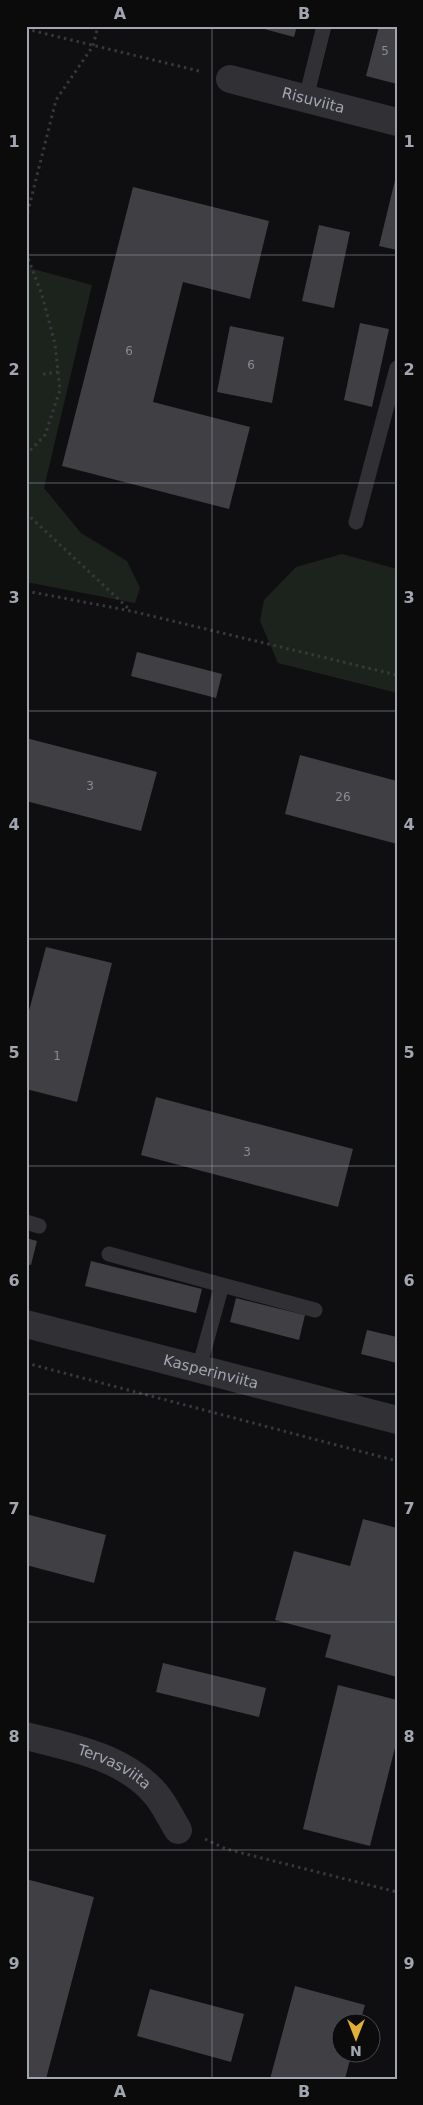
<svg xmlns="http://www.w3.org/2000/svg" width="423" height="2105" font-family="'DejaVu Sans',sans-serif">
<style>
.green{fill:#1c231d}
.building{fill:#3f3f44}
.lines{fill:none;stroke-linecap:round;stroke-linejoin:round}
.path{stroke:#37383c;stroke-width:3;stroke-dasharray:2.5 4;stroke-linecap:butt}
.lane{stroke:#313135;stroke-width:15}
.street{stroke:#313135;stroke-width:28}
.grid{fill:none;stroke:#a2a6b0;stroke-width:1;stroke-opacity:0.55}
.labels{text-anchor:middle;stroke-width:4;stroke-linejoin:round;paint-order:stroke}
.number-label{font-size:12px;fill:#898c95}
.street-label{font-size:15px;fill:#a2a6b0;stroke:#0b0b0c}
.neatline{fill:none;stroke:#a2a6b0;stroke-width:2}
.grid-label{font-size:16px;text-anchor:middle;font-weight:bold;fill:#a2a6b0}
</style>
<rect width="100%" height="100%" fill="#0f0f11"/>
<path class="green" d="M26,267L92,285L44,488L81,533L127,561L140,588L135,603L26,582Z
M342,554L397,569V693L278,663L260,621L264,600L296,567Z"/>
<path class="building" d="M253,26H297L294,37Z
M379,26H397V84L366,76Z
M396,176H397V250L379,246Z
M133,187L269,221L250,299L183,282L153,402L250,427L229,509L62,466Z
M319,225L350,232L334,308L302,301Z
M360,323L389,329L372,407L344,400Z
M230,326L284,337L272,403L217,392Z
M137,652L222,674L216,698L131,676Z
M26,738L157,772L141,831L26,801Z
M300,755L397,781V844L285,814Z
M46,947L112,963L77,1102L26,1089V1022Z
M156,1097L353,1149L338,1207L141,1155Z
M26,1238L37,1241L31,1265L26,1264Z
M91,1261L202,1289L196,1313L85,1286Z
M236,1298L305,1315L299,1340L230,1322Z
M367,1330L397,1337V1363L361,1354Z
M26,1514L106,1535L94,1583L26,1565Z
M363,1519L397,1528V1677L325,1657L331,1635L275,1620L294,1551L350,1566Z
M163,1663L266,1688L259,1717L156,1692Z
M338,1685L397,1700V1740L370,1846L303,1829Z
M26,1879L94,1897L46,2079H26Z
M295,1986L365,2005L360,2022H340V2052H352L345,2079H270Z
M150,1989L244,2014L231,2062L137,2036Z"/>
<g class="lines">
<path class="path" d="M26,29L203,72
M26,219L56,100L93,46L98,26
M26,253L42,295L55,344L60,390L45,435L26,455
M43,374L58,372
M26,513L130,610
M26,591L131,611L397,675
M26,1363L397,1461
M205,1839L226,1849L397,1892"/>
<path class="lane" d="M306,98L324,26
M356,522L397,368
M26,1222L39,1226
M109,1254L222,1285
M199,1368L222,1285L315,1310"/>
<g class="street">
<path id="s1" d="M230,79L397,122"/>
<path id="s2" d="M26,1324L397,1420"/>
<path id="s3" d="M26,1736C70,1747 121,1756 153,1791C163,1801 170,1817 178,1830"/>
</g>
</g>
<path class="grid" d="M212,26V2079M26,255H397M26,483H397M26,711H397M26,939H397M26,1166H397M26,1394H397M26,1622H397M26,1850H397"/>
<g class="labels">
<g class="number-label">
<text x="385" y="55">5</text>
<text x="129" y="355">6</text>
<text x="251" y="369">6</text>
<text x="90" y="790">3</text>
<text x="343" y="801">26</text>
<text x="57" y="1060">1</text>
<text x="247" y="1156">3</text>
</g>
<g class="street-label">
<text dy="5" stroke="none"><textPath href="#s1" startOffset="86">Risuviita</textPath></text>
<text dy="5" stroke="none"><textPath href="#s2" startOffset="191">Kasperinviita</textPath></text>
<text dy="5" stroke="none"><textPath href="#s3" startOffset="94">Tervasviita</textPath></text>
</g>
</g>
<rect width="423" height="2105" fill="none" stroke="#0b0b0c" stroke-width="55"/>
<g transform="translate(356 2038) rotate(180)"><circle r="24" fill="#0b0b0c" stroke="#47494e"/>
<path d="M0-4L9 19L0 12L-9 19Z" fill="#e1af37"/>
<text y="-8" font-size="14" font-weight="bold" text-anchor="middle" fill="#a2a6b0">N</text>
</g>
<rect x="28" y="28" width="368" height="2050" class="neatline"/>
<g class="grid-label">
<text x="120" y="19">A</text>
<text x="304" y="19">B</text>
<text x="14" y="147">1</text>
<text x="409" y="147">1</text>
<text x="14" y="375">2</text>
<text x="409" y="375">2</text>
<text x="14" y="603">3</text>
<text x="409" y="603">3</text>
<text x="14" y="830">4</text>
<text x="409" y="830">4</text>
<text x="14" y="1058">5</text>
<text x="409" y="1058">5</text>
<text x="14" y="1286">6</text>
<text x="409" y="1286">6</text>
<text x="14" y="1514">7</text>
<text x="409" y="1514">7</text>
<text x="14" y="1742">8</text>
<text x="409" y="1742">8</text>
<text x="14" y="1969">9</text>
<text x="409" y="1969">9</text>
<text x="120" y="2097">A</text>
<text x="304" y="2097">B</text>
</g>
</svg>
